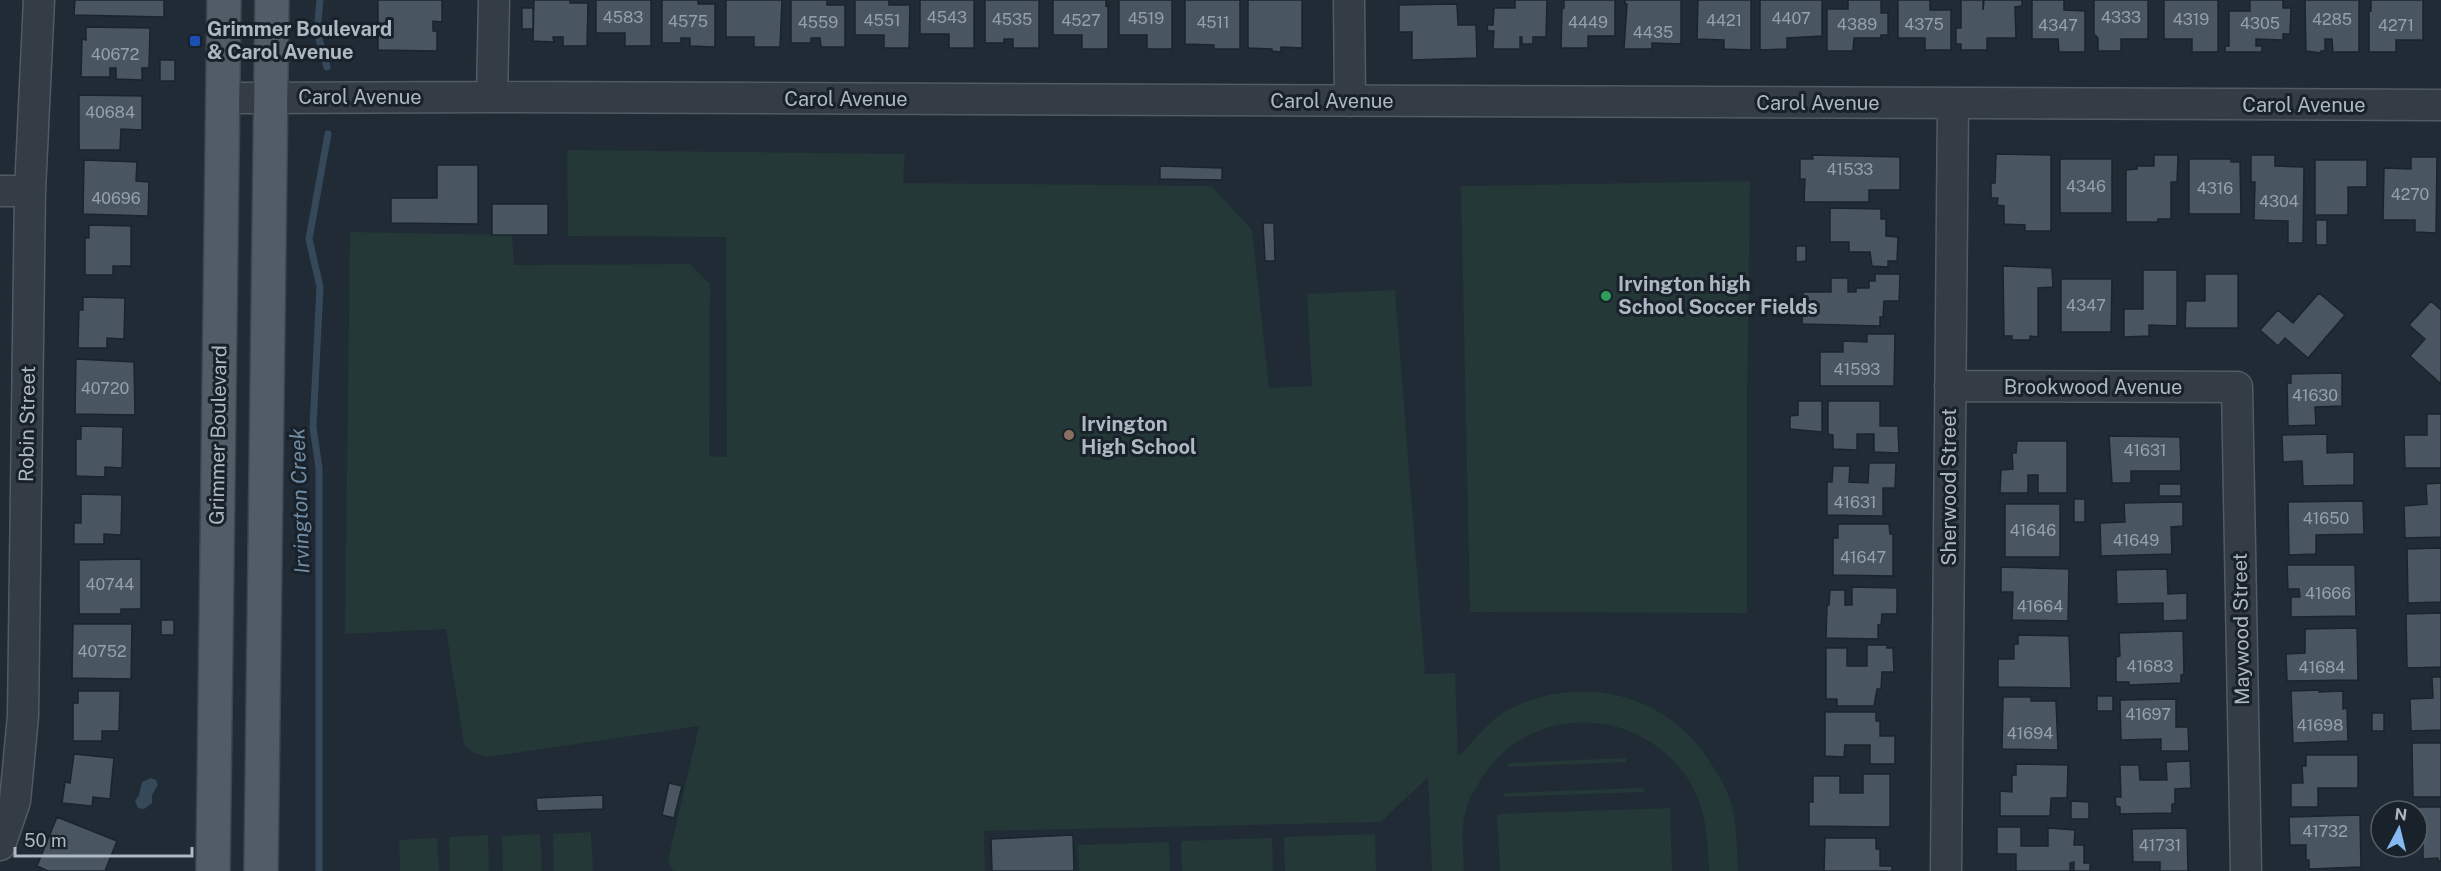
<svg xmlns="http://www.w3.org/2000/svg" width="2441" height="871" font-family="'Public Sans',sans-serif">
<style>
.green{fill:#233837}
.water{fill:#35495b}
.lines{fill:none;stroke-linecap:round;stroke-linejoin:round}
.stream{stroke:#35495b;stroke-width:7}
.building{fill:#495661;stroke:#1b242c;stroke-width:1.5}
.minor-casing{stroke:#515b63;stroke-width:33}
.major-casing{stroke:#3d464f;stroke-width:36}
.minor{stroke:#343d46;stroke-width:30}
.major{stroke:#525c66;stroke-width:33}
.transit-dot{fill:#1a4fb4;stroke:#19222a;stroke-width:2}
.leisure-dot{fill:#2e9e5b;stroke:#19222a;stroke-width:2}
.education-dot{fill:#8d6e63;stroke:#19222a;stroke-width:2}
.labels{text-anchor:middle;stroke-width:6;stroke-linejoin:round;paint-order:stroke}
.number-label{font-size:16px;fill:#95a0aa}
.poi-label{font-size:20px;font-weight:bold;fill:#aeb8c2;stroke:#19222a;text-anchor:start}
.street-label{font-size:20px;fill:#aeb8c2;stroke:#19222a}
.water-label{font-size:21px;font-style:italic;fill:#708ca5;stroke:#19222a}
</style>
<rect width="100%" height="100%" fill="#202b35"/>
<path class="green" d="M567,150L905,154L903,183L1211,186L1252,230L1269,388L1312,386L1307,294L1395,290L1425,674L1455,673L1458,756C1477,739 1491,716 1516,706C1586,675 1665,694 1708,759C1717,773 1727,787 1731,803C1737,825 1737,848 1738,871H1709C1708,839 1706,806 1688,779C1638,703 1524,703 1479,783C1476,789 1470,796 1468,803C1460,824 1463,849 1464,871H1432L1428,777L1381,822L984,831L985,871H673L668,860L699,726L488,757L474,753L464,745L446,629L345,634L350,232L512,235L514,265L690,264L710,284L709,456L727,457L726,237L568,236Z
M1750,181L1747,405V613L1470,612L1461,186Z
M1626,758V762L1509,767L1508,763Z
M1643,788L1644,792L1504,797V793Z
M1670,808L1672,871H1500L1497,814Z
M591,832L593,871H554L553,834Z
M540,834L542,871H503L502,836Z
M1375,834L1376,871H1285L1284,837Z
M488,835L489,871H450L449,837Z
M437,838L439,871H400L399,840Z
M1272,838L1273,871H1182L1181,841Z
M1169,842L1170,871H1079L1078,845Z"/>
<path class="water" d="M151,778L156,780L158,785L152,795V803L144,809L138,808L135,801L139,795L142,782Z"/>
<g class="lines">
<path class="stream" d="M320,0L317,32L327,67
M319,871V468L313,427L320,287L309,239L328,134"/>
</g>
<path class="building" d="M75,0H164V17L74,15Z
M378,0H442V22L433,21V31H437V51L378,50Z
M534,0H570V3H588L587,46H563V37H553L554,42L533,41Z
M596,0H651V46H625V33H596Z
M662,0H698V4H715V47L690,46V38H681V43H662Z
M726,0H782L780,47H754V37H726Z
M791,0H827V5H845V47H821L820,38H811V43H791Z
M855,0H889V5H910L909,48H884V35H855Z
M920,0H974V48H949V34H920Z
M985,0H1039V48H1013V39H1004V43H985Z
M1053,0H1106V6L1108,5V49H1082V35H1053Z
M1119,0H1172V49H1147V35H1119Z
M1185,0H1240V49H1214V45L1185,44Z
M1248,0H1302V48L1281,47V52L1272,51V49L1248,48Z
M1515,0H1547L1546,37H1533V44H1522V37H1520V49H1493L1494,31H1488L1487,25H1493L1494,8H1515Z
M1564,0H1615V36H1588V48H1561L1562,9L1564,8Z
M1625,0H1681V44L1652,43V49H1624L1627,4H1625Z
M1698,0H1751V50L1724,49V40L1697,39Z
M1760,0H1822V36L1787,38V49L1760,50Z
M1848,0H1881V13H1888V35H1881V38H1854L1853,51H1827V9H1848Z
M1898,0H1930V10H1951V50H1925V38H1898Z
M1961,0H1983V10L1984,0H2022V6L2015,7L2016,38H1987V50H1961V44H1956V28H1961Z
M2032,0H2064V10L2085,11V52H2059L2058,39H2032Z
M2094,0H2148V39H2121V51H2098V38L2094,34Z
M2164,0H2218V52H2192V39H2164Z
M2250,0H2283V8H2291L2290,34H2283V40L2256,39V46H2262V52H2225V46H2229V11H2250Z
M2305,0H2359V52H2333L2332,39H2325V51H2321V53L2306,51Z
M2371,0H2423V40H2396V52H2369V11H2371Z
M1457,4L1458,25H1476L1477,58L1412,60V32H1399V5Z
M522,8H533V29H522Z
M86,27L150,28L149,68H142V80L116,79V68H110V77H81L82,39L86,40Z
M160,60H175V81H160Z
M79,95L142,96V130L121,129L120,150H79Z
M1996,154L2051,155V231H2025V225L2004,224V206L1997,205L1998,198H1991V183H1995Z
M1812,155L1900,157V190H1869V202H1804L1805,179H1800V159H1813Z
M2154,155H2178L2177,182H2171V219H2158V222H2126V170L2137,169V166H2154Z
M2251,155H2275V166L2304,167L2303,243H2288V221L2254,220L2255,182H2251Z
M2411,157H2437L2436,233L2415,232V220H2383L2384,168L2411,169Z
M2060,159H2112V213H2060Z
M2189,159H2231V162H2240L2241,214H2189Z
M84,160L137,162L136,181L149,182L148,216L83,214Z
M2315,160H2367V187H2348V215H2315Z
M437,165H478V224L391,223V198H437Z
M1160,166L1222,168V180L1160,179Z
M492,204H548V235H492Z
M1830,208L1881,209V219H1886V236L1898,237L1897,261H1888V267L1872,266L1870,252H1849V242H1830Z
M2316,220H2327V245H2316Z
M1263,223H1274L1275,261H1265Z
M89,225L131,226V266H113V275H85V238H89Z
M1796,246H1806V261L1796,262Z
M2003,266L2052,268L2053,287L2038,288V337L2030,336V340H2012V336H2004Z
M2143,270H2177V326L2149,325V336L2124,337V309H2143Z
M1875,274H1900L1899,301H1884L1883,317H1880V326L1802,324L1803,292H1831V278H1848V292H1856V288H1869V281H1875Z
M2205,274H2238V328H2185L2186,301H2205Z
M2061,279H2112L2111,332H2061Z
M2319,293L2345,315L2308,358L2285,338L2278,346L2260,330L2278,310L2293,323Z
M83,297L125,298L124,339L107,338V348H78L79,310H83Z
M2431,301L2441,310V384L2410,356L2425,339L2409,325Z
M1867,334H1895L1894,386H1820V352H1843V341L1867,342Z
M76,359L134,362L135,415L75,414Z
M2342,373V406L2315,407L2316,425L2288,426L2287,383H2291V374Z
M1798,401H1822V432L1790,429V416L1798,415Z
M1828,401H1880V426H1898L1899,453L1874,452V434H1857V450L1833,449V435L1828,434Z
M2427,414H2441V468H2405L2404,435H2427Z
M81,426L123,427L122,468L105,467V477L76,476V439H81Z
M2327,434V453L2354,452V485L2303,486L2302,461L2283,462L2282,435Z
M2109,436L2180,437L2181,471H2131V483H2112Z
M2017,441H2067V493H2038V475H2028V493H2000L2001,470L2013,469L2012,453H2016Z
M1869,463H1896L1895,488H1883V516L1827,515V482H1832L1833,466H1850L1849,482L1868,483Z
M2441,483V537L2405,538L2404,506L2427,504L2426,484Z
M2159,484H2181V496H2159Z
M81,494L122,495L121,535L104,534V544H74V523H81Z
M2074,499H2085V522H2074Z
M2363,501L2364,534L2316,535V554L2289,555L2288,502Z
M2183,502V526L2171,527L2172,554L2101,556L2100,523L2125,522L2124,503Z
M2005,504H2060V557H2005Z
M1838,524H1889L1890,534H1893V576L1833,575V538H1838Z
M2441,548V602L2408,603L2407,549Z
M141,559V609H121V614H79V560Z
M2287,565H2355L2356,616L2291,617V597H2300L2299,589H2288Z
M2001,567L2069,569L2068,621L2012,620L2013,592H2001Z
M2167,569L2168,594L2187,593V620L2163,621V603L2117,604L2116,570Z
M1852,587L1897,588V614H1882L1881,625H1878V639L1826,638L1827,605H1829L1830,590H1845V605H1852Z
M2441,613V667L2407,668L2406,614Z
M161,620H174V635H161Z
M73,624H132L131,679L72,678Z
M2357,628L2358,680L2287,681L2286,654L2305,653V629Z
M2183,631L2184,674L2181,675V683L2129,685V682H2116V657L2120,656L2119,633Z
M2018,635L2069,636L2071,688L1998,687V659H2014V644H2018Z
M1867,645H1887V648H1893L1894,672H1882L1881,689H1877L1874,706H1837V699H1826V648H1847V666H1867Z
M2432,677H2441V730L2411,731L2410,699L2433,698Z
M2319,690V692L2343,691V709L2347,708L2348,741L2293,743L2291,691Z
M78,691H120L119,731H102V741H73V703H78Z
M2097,696H2113V711H2097Z
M2003,697H2031V701H2056L2058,750L2002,749Z
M2176,699V727H2188L2189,751H2161V739L2121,740L2120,700Z
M1825,712H1876V721H1880V736H1895V764H1870V745H1845L1844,757L1825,756Z
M2372,713H2384V731H2372Z
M2412,743H2441V797H2413Z
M74,754L114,758L110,799L93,797L92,806L62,803L65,782L70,783Z
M2306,755H2358V788H2318V807H2291V783H2303L2302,766H2306Z
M2190,761L2191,788L2175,789V804H2172V813L2120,814V807L2116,806L2115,797H2121L2120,765H2139L2140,780H2167L2166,762Z
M2016,764L2068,765L2067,798H2051L2050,816H2000V791L2012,792V775H2016Z
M1863,774H1890V827L1809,826V802H1813V776H1840V793H1863Z
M669,783L682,786L674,818L662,815Z
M603,795V809L537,811L536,798Z
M2071,801L2089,802V819H2071Z
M2401,807H2441V861H2438V858L2423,859V839H2417V811H2401Z
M2360,815L2361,867L2309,869V860H2306V845H2290L2289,817Z
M57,817L117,841L105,871H48L37,866Z
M1997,827H2021V846H2048V828L2075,830L2074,845H2084V863H2090V871H2074V862L2070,863V871H2016V854H1997Z
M2187,828L2188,871H2160V862H2133L2132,829Z
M1073,835L1074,871H992L991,839Z
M1825,838H1876V849H1880V866H1892V871H1824Z"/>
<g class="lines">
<defs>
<path id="minor" d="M1349,0L1350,101
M492,97L494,0
M223,98L492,97L2441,105
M0,191H30
M1950,386L2237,387L2246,871
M0,845L15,801L23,716L30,191L39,0
M1946,871L1953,103"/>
<path id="major" d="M213,871L224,0
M261,871L272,0"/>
</defs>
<use href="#minor" class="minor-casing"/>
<use href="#major" class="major-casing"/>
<use href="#minor" class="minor"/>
<use href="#major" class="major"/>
</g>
<rect class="transit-dot" x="189" y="35" width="12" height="12" rx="3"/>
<circle class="leisure-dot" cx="1606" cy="296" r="6"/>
<circle class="education-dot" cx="1069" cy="435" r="6"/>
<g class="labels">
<g class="number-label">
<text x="623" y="23">4583</text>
<text x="947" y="23">4543</text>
<text x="2121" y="23">4333</text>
<text x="1146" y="24">4519</text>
<text x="1791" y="24">4407</text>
<text x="1012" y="25">4535</text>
<text x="2191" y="25">4319</text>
<text x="2332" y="25">4285</text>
<text x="882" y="26">4551</text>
<text x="1081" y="26">4527</text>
<text x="1724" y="26">4421</text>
<text x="688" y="27">4575</text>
<text x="818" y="28">4559</text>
<text x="1213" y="28">4511</text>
<text x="1588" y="28">4449</text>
<text x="2260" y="29">4305</text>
<text x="1857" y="30">4389</text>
<text x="1924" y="30">4375</text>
<text x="2058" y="31">4347</text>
<text x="2396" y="31">4271</text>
<text x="1653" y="38">4435</text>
<text x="115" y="60">40672</text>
<text x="110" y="118">40684</text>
<text x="1850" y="175">41533</text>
<text x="2086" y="192">4346</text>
<text x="2215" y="194">4316</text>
<text x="2410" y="200">4270</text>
<text x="116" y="204">40696</text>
<text x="2279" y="207">4304</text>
<text x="2086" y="311">4347</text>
<text x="1857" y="375">41593</text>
<text x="105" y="394">40720</text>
<text x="2315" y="401">41630</text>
<text x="2145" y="456">41631</text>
<text x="1855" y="508">41631</text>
<text x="2326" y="524">41650</text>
<text x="2033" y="536">41646</text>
<text x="2136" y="546">41649</text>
<text x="1863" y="563">41647</text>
<text x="110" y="590">40744</text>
<text x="2328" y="599">41666</text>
<text x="2040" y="612">41664</text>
<text x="102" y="657">40752</text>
<text x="2150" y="672">41683</text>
<text x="2322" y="673">41684</text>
<text x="2148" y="720">41697</text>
<text x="2320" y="731">41698</text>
<text x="2030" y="739">41694</text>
<text x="2325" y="837">41732</text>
<text x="2160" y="851">41731</text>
</g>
<g class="poi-label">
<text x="207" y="36">Grimmer Boulevard<tspan x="207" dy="23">&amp; Carol Avenue</tspan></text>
<text x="1618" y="291">Irvington high<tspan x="1618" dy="23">School Soccer Fields</tspan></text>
<text x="1081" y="431">Irvington<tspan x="1081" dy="23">High School</tspan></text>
</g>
<g class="street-label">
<text x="360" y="104">Carol Avenue</text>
<text x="846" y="106">Carol Avenue</text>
<text x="1332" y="108">Carol Avenue</text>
<text x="1818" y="110">Carol Avenue</text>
<text x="2304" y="112">Carol Avenue</text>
<text x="2093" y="394">Brookwood Avenue</text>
<text transform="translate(27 424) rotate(-89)" y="7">Robin Street</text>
<text transform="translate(218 435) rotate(-89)" y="7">Grimmer Boulevard</text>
<text transform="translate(1949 487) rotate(-90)" y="7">Sherwood Street</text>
<text transform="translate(2241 629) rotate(-91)" y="7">Maywood Street</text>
</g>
<g class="water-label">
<text transform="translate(300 501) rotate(-92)" y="7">Irvington Creek</text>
</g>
</g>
<g transform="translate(2399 829) rotate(7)"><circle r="28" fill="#19222a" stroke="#555e67" stroke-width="1.5"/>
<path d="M0-4.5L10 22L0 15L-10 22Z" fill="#84b9f1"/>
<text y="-9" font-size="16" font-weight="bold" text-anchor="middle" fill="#aeb8c2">N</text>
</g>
<path d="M15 847v9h177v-9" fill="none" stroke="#aeb8c2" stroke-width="3"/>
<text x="24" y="847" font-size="18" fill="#aeb8c2" stroke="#19222a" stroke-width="4.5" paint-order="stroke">50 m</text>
</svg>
